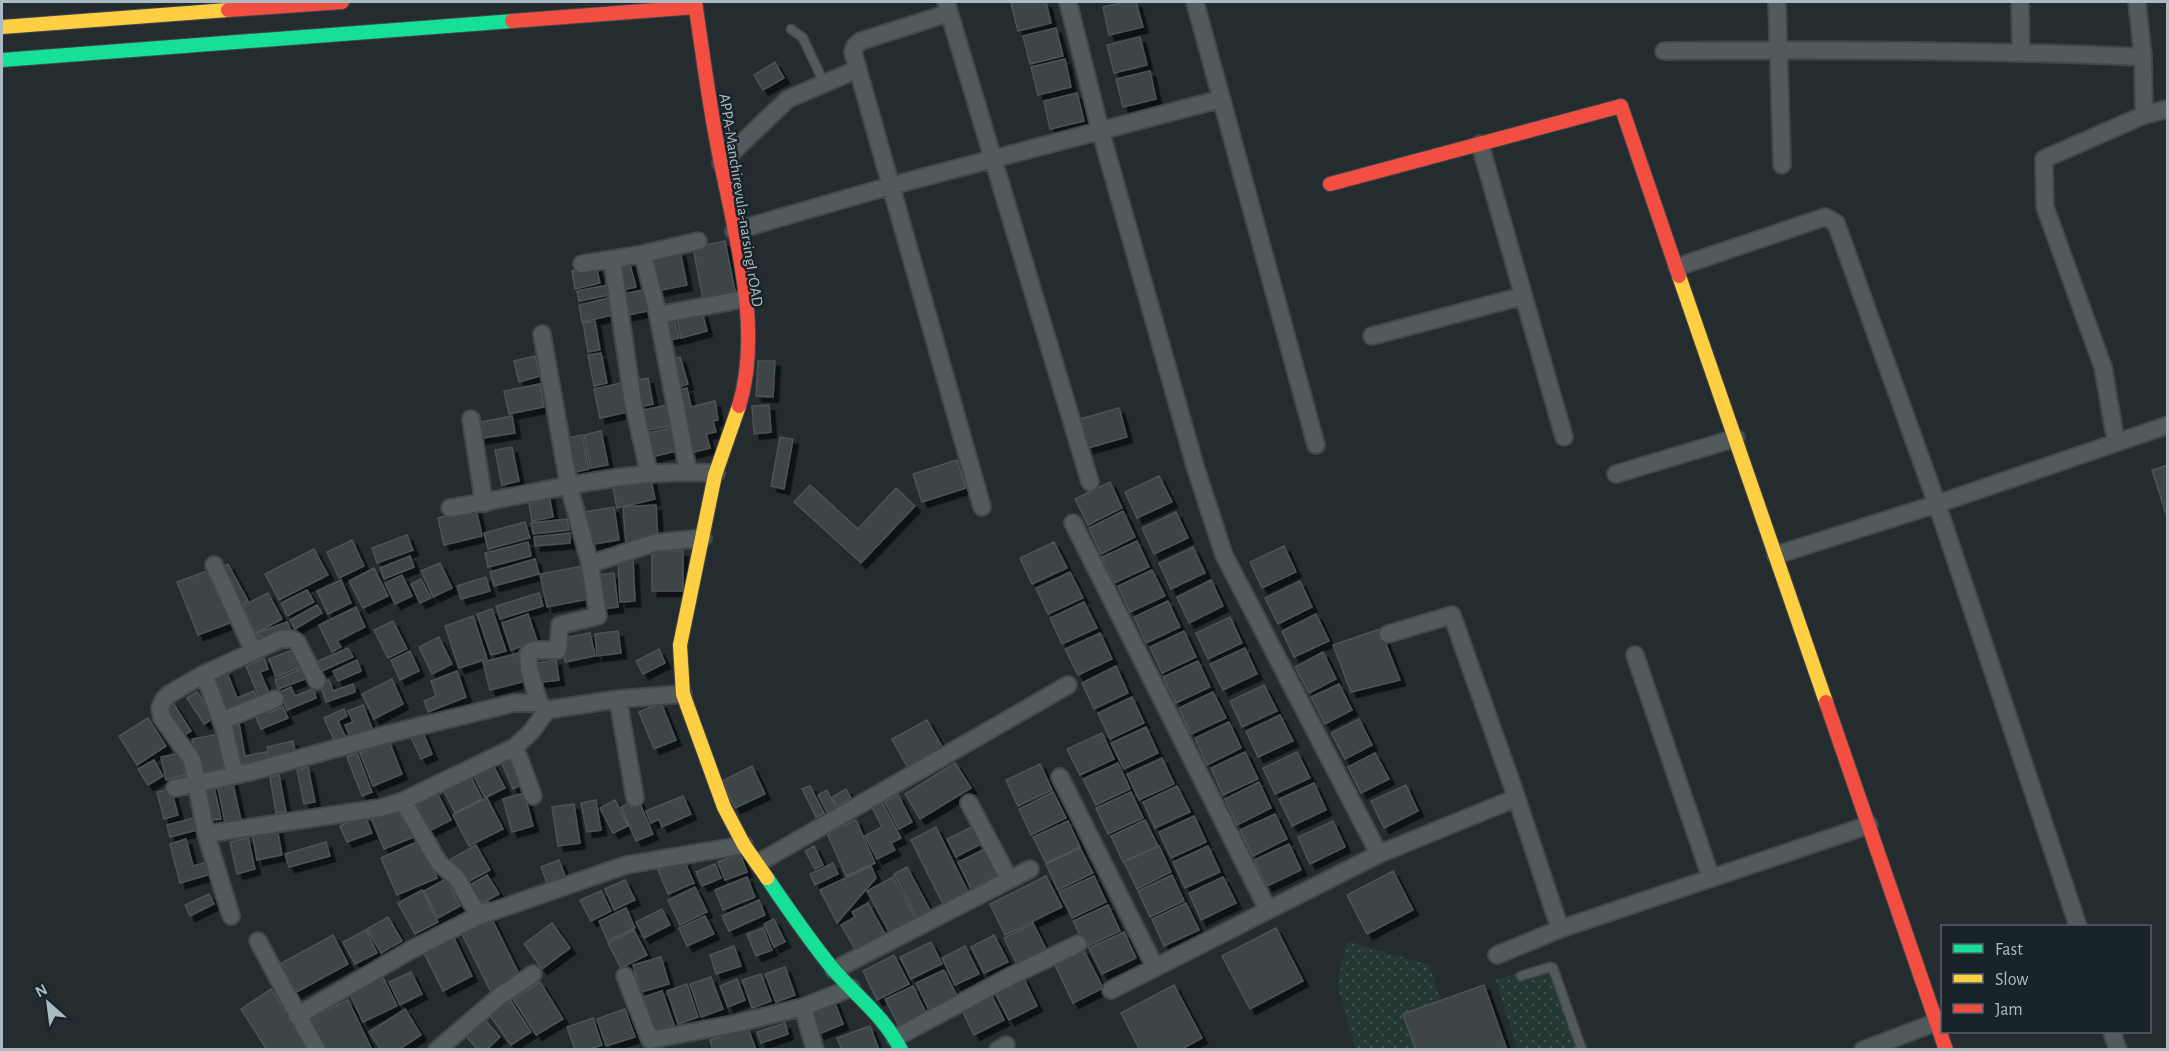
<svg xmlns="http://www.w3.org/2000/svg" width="2169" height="1051" font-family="'Alegreya Sans',sans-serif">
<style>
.grass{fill:url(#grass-dots)}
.building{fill:#3d4447;stroke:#4b5458;stroke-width:1.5;filter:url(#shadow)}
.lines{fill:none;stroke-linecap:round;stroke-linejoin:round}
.lane-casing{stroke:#42474a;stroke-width:11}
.street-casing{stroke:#42474a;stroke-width:20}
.fast-casing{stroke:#42474a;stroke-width:16}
.slow-casing{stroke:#42474a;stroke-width:16}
.jam-casing{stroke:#42474a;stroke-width:16}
.lane{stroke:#525a5e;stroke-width:8}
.street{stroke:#525a5e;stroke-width:16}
.fast{stroke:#16e098;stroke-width:14}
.slow{stroke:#ffcf43;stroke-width:14}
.jam{stroke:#f24e42;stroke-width:14}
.labels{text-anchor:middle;stroke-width:5;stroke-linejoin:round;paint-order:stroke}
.street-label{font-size:16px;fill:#abbbc3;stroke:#182429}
</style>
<defs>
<pattern id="grass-dots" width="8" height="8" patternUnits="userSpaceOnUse" patternTransform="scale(1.5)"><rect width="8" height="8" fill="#243934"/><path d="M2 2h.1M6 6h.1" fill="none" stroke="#415450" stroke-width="1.8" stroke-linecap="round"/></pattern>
<filter id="shadow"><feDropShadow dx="5.5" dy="5.5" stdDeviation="0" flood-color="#0009"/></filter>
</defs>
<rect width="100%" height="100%" fill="#242c2f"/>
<path class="grass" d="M1347,941L1429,965L1441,1001L1416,1049H1356L1337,985Z
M1557,961L1584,1049H1517L1496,980Z"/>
<path class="building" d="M1018,2H1046L1051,23L1018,31L1011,3Z
M1125,2H1136L1143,27L1109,35L1103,7Z
M1056,28L1063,56L1030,64L1023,36Z
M1140,37L1147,65L1114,73L1107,45Z
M1065,59L1071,87L1038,95L1031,67Z
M775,62L784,78L763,90L754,75Z
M1150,71L1156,99L1123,107L1116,79Z
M1077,93L1084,121L1050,129L1044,101Z
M725,241L735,291L703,298L693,248Z
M680,251L687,285L656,291L649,257Z
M629,261L636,287L622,290L615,265Z
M596,266L600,283L575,289L572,271Z
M608,285L610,295L579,301L577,291Z
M649,289L653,310L627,315L623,294Z
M613,297L617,314L582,322L579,305Z
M702,312L707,331L681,338L677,318Z
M674,318L679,338L666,341L661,321Z
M595,321L600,350L588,352L583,323Z
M601,353L607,383L594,386L588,355Z
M535,356L540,376L519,382L514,361Z
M680,357L688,384L675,388L667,361Z
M758,361H775L773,397L756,396Z
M648,378L653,404L640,407L634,381Z
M626,382L632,411L600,418L594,389Z
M540,384L544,407L509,414L504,391Z
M687,388L691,407L715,401L718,420L713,421L716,432L706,434L710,448L690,453L676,391Z
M668,405L671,426L643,431L639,411Z
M769,405L771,432L754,434L752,406Z
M1119,408L1127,437L1088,448L1080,419Z
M512,416L515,433L478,439L475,423Z
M676,427L681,450L647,458L642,434Z
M601,431L608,465L591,468L584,435Z
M582,435L589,469L571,473L564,439Z
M780,437L793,439L784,489L771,486Z
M512,447L519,481L502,485L495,450Z
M957,460L966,488L922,502L913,474Z
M2168,465V517H2167L2152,470Z
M650,475L655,499L617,508L612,483Z
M1159,476L1172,502L1137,518L1125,492Z
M1110,482L1122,508L1088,525L1075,499Z
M810,485L858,529L896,488L915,506L861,563L794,502Z
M549,494L553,517L532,521L528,497Z
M656,505L658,540L626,543L623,507Z
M614,507L619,540L589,545L584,512Z
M476,509L482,536L444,545L438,518Z
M1123,511L1135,537L1101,554L1089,528Z
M1176,512L1188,538L1154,554L1142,528Z
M567,519L569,530L533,534L531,523Z
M525,522L530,538L488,549L484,533Z
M570,533V543L535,546L534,537Z
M407,535L413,550L377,563L372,548Z
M352,540L364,566L339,578L327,552Z
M1137,541L1149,567L1114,583L1102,557Z
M528,542L531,556L488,567L485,553Z
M1054,542L1067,568L1032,584L1020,558Z
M1284,546L1296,572L1262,588L1250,562Z
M1193,547L1205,573L1171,589L1159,563Z
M314,549L328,575L279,600L265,574Z
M652,551H683V591H652Z
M410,556L414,567L384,579L380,568Z
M535,559L539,574L494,586L490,572Z
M618,559H633L635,601L620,602Z
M440,563L452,588L433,597L421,571Z
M228,564L248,601L240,605L220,569Z
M582,566L589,599L547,607L540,574Z
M215,568L235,621L198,635L177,582Z
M374,568L388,596L363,608L349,581Z
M1152,570L1165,596L1130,612L1118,586Z
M1070,572L1083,598L1048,614L1036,588Z
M614,573L618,607L602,609L598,575Z
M402,575L412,596L395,604L385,583Z
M486,577L490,591L461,599L457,586Z
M421,579L431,598L420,603L411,584Z
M341,580L351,603L328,614L317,591Z
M1211,580L1223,606L1189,623L1177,597Z
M1300,581L1312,607L1278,624L1265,598Z
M307,590L314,602L287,616L281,603Z
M268,593L282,619L256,633L242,606Z
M539,593L543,606L500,619L496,606Z
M1168,601L1180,627L1146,643L1134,617Z
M1084,602L1097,628L1062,644L1050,618Z
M317,605L322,613L295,629L290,620Z
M356,607L365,627L337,641L341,647L332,652L319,625Z
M492,609L506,651L491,655L477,614Z
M528,614L537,641L511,650L502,623Z
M1316,614L1329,641L1294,657L1282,631Z
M473,616L487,659L459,668L445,626Z
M1230,617L1242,643L1208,659L1196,633Z
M393,621L407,649L388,658L374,630Z
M287,622L292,633L262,645L257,633Z
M1380,629L1400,680L1351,692L1333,645Z
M618,631L621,653L597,656L595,634Z
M1184,631L1196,657L1162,673L1150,647Z
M590,633L595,656L565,662L560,639Z
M1100,633L1112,659L1078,675L1065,649Z
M439,637L452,664L432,674L419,647Z
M298,648L305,665L276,677L269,659Z
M348,648L353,657L320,672L316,662Z
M1245,648L1257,674L1223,690L1210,664Z
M659,649L665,663L643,674L636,661Z
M410,651L419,671L400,680L391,660Z
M1323,652L1336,679L1309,693L1295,667Z
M519,653L526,681L490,690L483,662Z
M264,658L268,669L260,672L269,693L259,697L246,666Z
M357,660L361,671L338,681L333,671Z
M556,660L559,680L534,683L531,664Z
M1198,661L1210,687L1176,703L1163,677Z
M1116,666L1128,693L1094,709L1082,683Z
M306,667L310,677L278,689L275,680Z
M226,670L237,698L254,691L259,703L223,717L208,676Z
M457,671L466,697L428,712L424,701L436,696L431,681Z
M392,679L403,704L374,719L362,694Z
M329,680L333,691L353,684L355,692L326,702L320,683Z
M1339,684L1352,710L1325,724L1311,697Z
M1264,685L1277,711L1242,727L1230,701Z
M291,687L295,696L313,689L316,698L287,710L280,692Z
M197,692L214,718L204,724L187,698Z
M1213,692L1226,718L1191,734L1179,708Z
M1132,697L1144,723L1110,739L1098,713Z
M173,703L191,731L179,738L161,710Z
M661,703L676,740L654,749L639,712Z
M363,705L374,733L352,741L345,725L353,722L348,711Z
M267,707L269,713L283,707L288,718L261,729L254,712Z
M344,709L347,716L338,721L347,740L336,745L324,718Z
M1280,715L1293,741L1258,757L1246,731Z
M148,718L166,746L137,765L119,736Z
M238,718L245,756L266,752L268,764L237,771L227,720Z
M1359,719L1372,745L1345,759L1331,733Z
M927,720L944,750L909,770L892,739Z
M1229,722L1241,748L1207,765L1195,738Z
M1146,727L1158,753L1124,769L1111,743Z
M422,730L432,754L421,759L410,735Z
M225,733L232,768L199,775L192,739Z
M1102,733L1114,759L1080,775L1067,749Z
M293,741L296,756L270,762L267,747Z
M389,741L402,774L373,786L360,753Z
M510,752L525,783L513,789L499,757Z
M1245,752L1258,779L1223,795L1211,768Z
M1297,752L1310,778L1275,794L1263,768Z
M181,753L185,775L166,780L161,757Z
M357,753L372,792L362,796L347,757Z
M1375,753L1389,779L1361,793L1348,767Z
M1162,758L1174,784L1139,800L1127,774Z
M154,760L163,776L148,785L138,769Z
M491,761L505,788L485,798L471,770Z
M955,763L971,788L920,819L905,794Z
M1118,763L1130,789L1096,805L1083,779Z
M1040,764L1052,790L1018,806L1006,780Z
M752,766L765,794L735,808L722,781Z
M308,767L315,802L304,804L297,770Z
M469,773L482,799L455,813L442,787Z
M279,775L286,812L276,813L270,777Z
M232,780L241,820L225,823L217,783Z
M213,782L221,819L206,821L198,785Z
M1259,782L1271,808L1237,825L1225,799Z
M1314,783L1326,810L1292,826L1279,799Z
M1406,785L1418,811L1384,828L1371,801Z
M810,786L824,813L816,817L802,789Z
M1177,786L1190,812L1155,828L1143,802Z
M171,789L178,815L164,819L157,792Z
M846,789L851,798L837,806L832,797Z
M827,790L836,808L827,812L818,795Z
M436,791L451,820L425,833L411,804Z
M1053,792L1066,818L1031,835L1019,809Z
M1131,792L1143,818L1108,834L1096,808Z
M524,793L533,826L512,832L503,799Z
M898,795L912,822L899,829L885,802Z
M683,796L691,814L662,827L659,819L651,823L646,811Z
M487,798L503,829L469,846L453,815Z
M638,799L653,834L636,841L621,807Z
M596,800L601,830L587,832L581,803Z
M615,800L628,826L613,833L600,808Z
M882,802L901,838L891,843L895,850L877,859L865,836L882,827L872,807Z
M403,804L416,836L384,849L371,818Z
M574,804L580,843L558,846L552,807Z
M1275,814L1287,839L1253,856L1240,830Z
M365,816L372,833L347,842L340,826Z
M1194,816L1206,842L1171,858L1159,832Z
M194,818L197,830L170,837L167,825Z
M856,820L875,863L846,876L827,833Z
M1145,820L1158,846L1123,862L1111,836Z
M1068,821L1080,847L1046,863L1033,837Z
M1333,821L1345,847L1310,864L1298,837Z
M974,826L983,843L956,857L947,839Z
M936,827L968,892L943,904L911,840Z
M277,828L282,855L257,860L252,832Z
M248,838L255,869L237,874L230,842Z
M186,839L193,866L208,862L211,874L180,883L170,844Z
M421,840L437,878L397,895L381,858Z
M326,842L330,856L289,867L285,854Z
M1289,844L1301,870L1267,886L1254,860Z
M476,845L490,870L466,883L451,859Z
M814,846L823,865L815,869L805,851Z
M1159,846L1171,872L1137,889L1124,862Z
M1208,846L1220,872L1185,888L1173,862Z
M1080,848L1093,873L1058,890L1046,864Z
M985,849L998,875L971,889L958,862Z
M740,854L747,872L725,880L718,862Z
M559,860L567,881L549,888L541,867Z
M684,860L694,883L668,894L658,870Z
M833,863L838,874L815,885L810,874Z
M715,864L721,878L702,886L696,872Z
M871,866L876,878L837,923L820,890Z
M907,867L931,912L918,919L894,874Z
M1393,871L1413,910L1367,934L1347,895Z
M487,875L499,894L479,905L468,886Z
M1172,875L1184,901L1150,917L1138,891Z
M1046,876L1062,907L1005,935L990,904Z
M1094,876L1106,902L1072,918L1059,892Z
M747,877L755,897L723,910L715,890Z
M893,877L916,919L890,933L867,891Z
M1223,877L1236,903L1201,920L1189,893Z
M446,879L460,906L438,918L424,891Z
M625,880L635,900L614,910L605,889Z
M695,887L707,912L680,925L668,900Z
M422,890L438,922L415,934L398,903Z
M601,891L611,911L591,921L580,900Z
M209,894L214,904L190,916L185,905Z
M759,900L765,915L729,931L722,916Z
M868,903L885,934L856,951L841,925L855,917L852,912Z
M1186,903L1199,930L1164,946L1152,919Z
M1108,905L1120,931L1086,947L1073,921Z
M626,908L635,928L608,941L599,921Z
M662,909L670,925L644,938L636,922Z
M490,915L521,978L491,992L460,930Z
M705,916L714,934L687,946L679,928Z
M388,917L402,941L381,953L367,929Z
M774,919L785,942L774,947L764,924Z
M552,923L570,948L542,969L524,944Z
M1033,923L1046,949L1017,964L1004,938Z
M763,928L772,950L756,956L747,934Z
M1276,928L1303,981L1250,1009L1222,956Z
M366,930L377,953L355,964L343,942Z
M634,930L647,955L621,968L608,943Z
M1124,932L1136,958L1102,974L1089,948Z
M452,934L472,976L443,991L422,949Z
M333,935L348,964L293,994L278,965Z
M994,935L1008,962L984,973L971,947Z
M931,942L942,964L911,979L900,957Z
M734,946L741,966L716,974L710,955Z
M965,946L979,974L955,985L942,958Z
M1083,949L1103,988L1073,1003L1054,963Z
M894,955L909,984L877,1000L863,971Z
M661,957L669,984L641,992L633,965Z
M785,967L795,995L776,1002L765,974Z
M944,970L957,996L929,1010L916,983Z
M411,972L422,994L400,1005L389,982Z
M761,974L771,1001L752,1008L742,980Z
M383,977L397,1006L363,1022L349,992Z
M711,977L723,1009L701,1017L690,984Z
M1023,977L1037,1006L1009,1020L994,991Z
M737,979L745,1000L728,1007L720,986Z
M540,982L563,1019L536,1035L513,999Z
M687,984L698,1017L678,1024L667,991Z
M1174,985L1202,1038L1180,1050H1140L1121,1013Z
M1484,985L1507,1050H1416L1403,1014Z
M913,986L926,1013L899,1026L885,999Z
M271,989L311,1050H267L241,1009Z
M989,990L1004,1020L974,1035L959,1004Z
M662,991L674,1025L653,1032L641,998Z
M833,998L843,1024L819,1034L809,1007Z
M348,1000L372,1050H325L310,1018Z
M510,1000L531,1032L511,1045L489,1014Z
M405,1009L421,1035L398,1050H381L369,1032Z
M625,1009L635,1037L606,1046L597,1019Z
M593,1018L602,1045L588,1050H575L567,1027Z
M485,1020L500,1037L486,1050H478L466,1036Z
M785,1023L788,1034L761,1043L757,1032Z
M870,1026L879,1050H842L837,1038Z
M748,1028L756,1050H713L710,1040Z"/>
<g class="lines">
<defs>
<path id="lane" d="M791,29L803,38L824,83
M1521,976L1550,967L1553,968L1582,1050"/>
<path id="street" d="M946,2L1090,482
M1068,2L1100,129L1195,466L1224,555L1379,854
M1195,2L1316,445
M1777,2L1782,165
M2020,2L2021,52
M2137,2L2143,57L2144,115
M949,13L861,41L855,46L853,52L982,507
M1664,51C1824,49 1983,50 2143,57
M1480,144L1564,437
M721,163L788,99L858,69
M734,231L890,186L1221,99
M643,254L658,315L688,471
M612,259L633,402L649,473
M582,264L643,254L698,241
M1677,267L1825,217L1836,223L1937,504L2078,926
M658,315L744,299
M542,334L569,486L590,564L654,543L703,538
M1372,336L1523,296
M471,419L484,503
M2116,442L2103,367L2045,207L2044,159L2144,115L2168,109
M1616,474L1736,438
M450,508C538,494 627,467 716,473
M1073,523L1268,910
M1776,555L1937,504L2168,425
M214,565L253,650
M1388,634L1452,615L1515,793L1560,929
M1635,655L1711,878
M204,674L224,728L235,775
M317,681L297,642L292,639H281L204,674L168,695L164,699L160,708L162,718L192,760L206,834L380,808L403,801L515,747L532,731L547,710
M618,699L635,798
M539,703L529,669L528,654L533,650H558L560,625L598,616L590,564
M221,721L275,699
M515,747L533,796
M1060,777L1155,967
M175,788L250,772L392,733L514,703H539L547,710L618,699L683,694
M403,801L439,863L456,877L479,916L626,865L744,845
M969,803L1009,879
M206,834L231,916
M758,863L1068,685
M258,941L317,1050
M1497,955L1560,929L1869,825
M834,970L1030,869
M625,976L650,1040L734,1024L803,1007L851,988
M1111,990L1379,854L1516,798
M803,1007L815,1050
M297,1016L409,951L488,911
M2112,1032L2118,1050
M895,1038L1011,976L1078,944
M437,1050L500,996L533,974
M998,1050L1006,1045
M1863,1050L1937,1022"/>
<path id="fast" d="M2,60L512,21
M767,878C788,909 809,940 833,969C857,997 884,1016 901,1050"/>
<path id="slow" d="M2,27L228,10
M1679,276L1826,702
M739,406L715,475L680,645L683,694L724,807L744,845L767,878"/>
<path id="jam" d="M695,2C702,49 708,96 717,143C732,225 764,324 739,406
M228,10L342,2
M512,21L696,7
M1330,184L1621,106L1679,276
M1826,702L1946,1050"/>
</defs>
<use href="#lane" class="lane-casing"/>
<use href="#street" class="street-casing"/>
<use href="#fast" class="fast-casing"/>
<use href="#slow" class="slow-casing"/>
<use href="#jam" class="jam-casing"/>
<use href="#lane" class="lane"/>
<use href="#street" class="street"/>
<use href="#fast" class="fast"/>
<use href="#slow" class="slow"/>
<use href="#jam" class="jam"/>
</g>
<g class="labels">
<g class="street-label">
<text transform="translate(742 200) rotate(81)" y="6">APPA-Manchirevula-narsingI rOAD</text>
</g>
</g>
<rect width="2169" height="1051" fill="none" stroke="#abbbc3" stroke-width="6"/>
<rect x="1941" y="925" width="210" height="108" fill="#182429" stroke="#536067" stroke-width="1.5"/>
<rect x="1953" y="944" width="30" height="9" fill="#16e098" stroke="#536067" stroke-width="1.5"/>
<text x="1995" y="955" font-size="18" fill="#abbbc3">Fast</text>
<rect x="1953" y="974" width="30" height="9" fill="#ffcf43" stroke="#536067" stroke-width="1.5"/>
<text x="1995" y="985" font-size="18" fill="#abbbc3">Slow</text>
<rect x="1953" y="1004" width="30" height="9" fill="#f24e42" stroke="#536067" stroke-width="1.5"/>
<text x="1995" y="1015" font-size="18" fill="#abbbc3">Jam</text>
<g transform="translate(48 1003) rotate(332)" stroke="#182429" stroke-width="4.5" paint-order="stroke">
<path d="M0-4.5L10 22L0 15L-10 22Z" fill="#abbbc3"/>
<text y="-9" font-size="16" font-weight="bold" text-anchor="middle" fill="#abbbc3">N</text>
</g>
</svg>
